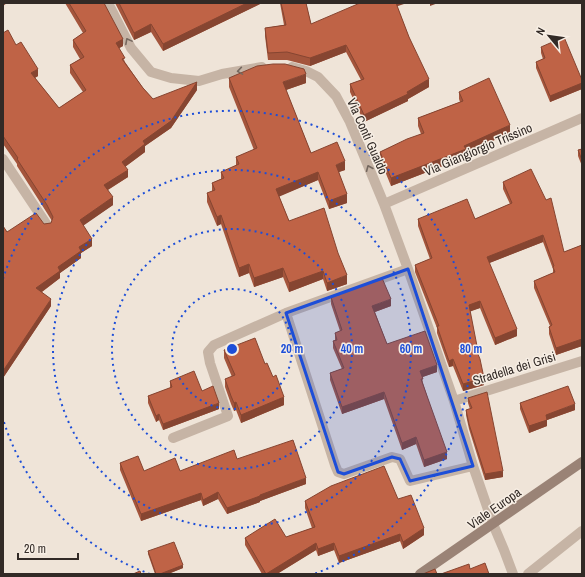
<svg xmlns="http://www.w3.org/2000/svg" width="585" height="577" font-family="'Archivo Narrow',sans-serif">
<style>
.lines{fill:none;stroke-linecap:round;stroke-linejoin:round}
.street{stroke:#c6b4a5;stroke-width:10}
.secondary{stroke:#9a8376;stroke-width:10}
.wall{fill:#a4553c}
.shaded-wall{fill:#864531}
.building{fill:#bf6346;stroke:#864531}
.oneway{stroke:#75685f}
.marked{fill:#1d4ed8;fill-opacity:0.2;stroke:#1d4ed8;stroke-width:3;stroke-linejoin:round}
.ring{fill:none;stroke:#1d4ed8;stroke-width:2;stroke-dasharray:2 4}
.labels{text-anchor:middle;stroke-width:3;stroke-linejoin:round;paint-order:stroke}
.street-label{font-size:13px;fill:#322a26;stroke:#f7eee4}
.centre{fill:#1d4ed8;stroke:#f7eee4;stroke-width:2}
.ring-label{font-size:12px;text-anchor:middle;font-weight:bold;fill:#1d4ed8;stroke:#f7eee4;stroke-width:3;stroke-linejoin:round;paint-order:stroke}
</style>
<rect width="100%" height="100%" fill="#efe4d8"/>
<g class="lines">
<path class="street" d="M108,3L131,48L151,72L171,78L199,81L222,74L262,67
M292,67L306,71L318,77L336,96L350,122L384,204L408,269L454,401L473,466L493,524L504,550L513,574
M3,159L47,225
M384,204L582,118
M408,269L286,313L335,465L338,472L344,474L392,457L400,459L410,481L473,466
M454,401L582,361
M173,438L228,416L210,363L208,352L214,345L286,313
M528,574L582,531"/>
<path class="secondary" d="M420,574L582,462"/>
</g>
<path class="wall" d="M65,3H104L123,46L119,48L125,62L143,88L153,99L197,90L171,128L145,146V152L125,167L128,177L108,190L113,205L83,225L92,246L81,253V258L60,273V278L42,292L51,306L3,378V226L7,232L44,224L51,223L52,221L47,213L17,166V164L3,144V33L16,45L38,76L35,78L59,108L83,92L70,73V65L80,59L73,47V40L83,33Z
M115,3H262L163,51L151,32L134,40Z
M280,3H306L311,24L397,6L409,37L429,87L408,99V101L364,122L350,92V84L361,80L346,52L310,66L287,60H268L265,36V28L284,25Z
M541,47L582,80V89L550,102L536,68V62L543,59L541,53Z
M229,78L306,83L286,90L311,153L345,170L339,172L347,203L329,209L318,180L279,196L289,221L347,284L327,291L323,279L289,292L283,277L254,287L249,273L239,277L221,224L217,226L207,202V193L212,192V183L221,179V172L236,166V157L254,150L229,87Z
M459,92L510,133L466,153V157L391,186L380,159V152L421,134L418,126V118L460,102L459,99Z
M582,149V166L578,156V150Z
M503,182L564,252L582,245V346L556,355L549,334V327L550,326L534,288V281L553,273V269L543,242L489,263L517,336L495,345L480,308L470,311L477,352L484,385L463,391L453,366L449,367L437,333V328L415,272V265L430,259L418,226V219H475L510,204L503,189Z
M331,297L391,306L375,312L387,344L437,372L422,377L423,383L447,459L424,467L416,444L402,450L384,399L342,414L330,380V373L342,369L333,348V341L335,340V333L340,331L331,304Z
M224,350L265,364L284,405L241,423L236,410L234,411L231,404L225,387V379L232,377L224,358Z
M170,381L202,391L219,409L163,430L159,420L156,422L148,403V396L170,388Z
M468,398L503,477L485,480L469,429L466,415V410L470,409L468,403Z
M520,403L575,410L547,420V426L529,433L520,409Z
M237,459L306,484L260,501V502L227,514L218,499L203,506L201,500L141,521L120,470V463L144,471H180Z
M398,499L424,535L403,549L400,541L339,563L334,550L318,556L316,550L277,574H262L245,545V538L286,537L312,528L305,508V501Z
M148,551L183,568L168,574H155L148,554Z"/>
<path class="shaded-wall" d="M3,3H7L3,6Z
M247,3H262L163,51V44Z
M395,3H407L395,7Z
M430,3H438L430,6Z
M151,24V32L134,40V33Z
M123,39V46L116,50V43Z
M346,45V52L310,66V58Z
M38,69V76L31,80V73Z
M306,74V83L283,91V82Z
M429,79V87L408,99V101L364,122V115L407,92Z
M197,82V90L171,128L145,146V152L122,169V162L143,141Z
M582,83V89L550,102V96Z
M510,125V133L466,153V157L391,186V178Z
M345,161V170L336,173V165Z
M128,170V177L104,192V185Z
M318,172V180L276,198V189Z
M347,194V203L329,209V201Z
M113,197V205L80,228V220Z
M221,215V224L217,226V217Z
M543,235V242L487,264V257Z
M92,239V246L81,253V258L60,273V278L36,296V288L79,247Z
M249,264V273L239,277V268Z
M283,268V277L254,287V278Z
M323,271V279L289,292V283Z
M347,275V284L327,291V283Z
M51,299V306L3,378V371Z
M391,299V306L372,313V306Z
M480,301V308L469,312V305Z
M517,329V336L495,345V338Z
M582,339V346L556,355V348Z
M477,346V352L475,347Z
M453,359V366L449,367V361Z
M437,365V372L420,378V371Z
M484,378V385L463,391V384Z
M384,392V399L342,414V407Z
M284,397V405L241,423V415Z
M236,402V410L234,411V403Z
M219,403V409L163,430V424Z
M575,404V410L547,420V426L529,433V426L546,415Z
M159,414V420L156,422V416Z
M416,437V444L402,450V443Z
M447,452V459L424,467V460Z
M503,471V477L485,480V474Z
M306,478V484L260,501V502L227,514V508L260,495Z
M218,492V499L203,506V500Z
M201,493V500L141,521V514Z
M424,528V535L403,549V542Z
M400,534V541L339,563V556Z
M316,543V550L277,574H266Z
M334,543V550L318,556V549Z
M183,565V568L168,574H160Z"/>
<path class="building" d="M69,3H104L123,39L116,43L125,58L122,59L143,88L153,99L197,82L171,121L143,141L145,144L122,162L128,170L104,185L113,197L80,220L92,239L79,247L81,251L58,267L60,271L36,288L51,299L3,371V226L7,232L36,213L44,224L51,223L53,217L47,205L17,159L18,158L3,136V33L8,30L16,45L21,42L38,69L31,73L59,108L86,90L70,65L84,57L73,40L86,31Z
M119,3H247L163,44L151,24L134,33Z
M281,3H306L311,24L360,3H396L409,37L429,79L407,92L408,94L364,115L350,84L364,79L346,45L310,58L287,52L268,53L265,28L286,25Z
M564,37L582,80V83L550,96L536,62L545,58L541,47Z
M273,64H285L304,69L306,74L283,82L311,153L337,142L345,161L336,165L347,194L329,201L318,172L276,189L289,221L324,208L338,253L347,275L327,283L323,271L289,283L283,268L254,278L249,264L239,268L221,215L217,217L207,193L215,190L212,183L224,178L221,172L239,164L236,157L257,148L229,78L257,66Z
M489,78L510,125L464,146L466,149L391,178L380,152L407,139L424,133L418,118L463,101L459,92Z
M582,149V160L578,150Z
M531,169L546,200L551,198L564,252L582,245V339L556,348L549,327L552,325L534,281L555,272L553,267L554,266L543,235L487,257L517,329L495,338L480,301L469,305L477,346L475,347L480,359L484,378L463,384L453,359L449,361L437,326H439L415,265L432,258L418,219L467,199L475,219L512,203L503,182Z
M382,278L391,299L372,306L387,344L425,331L437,365L420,371L423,379H421L447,452L424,460L416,437L402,443L384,392L342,407L330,373L344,368L333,341L337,340L335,333L342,330L331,297Z
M255,338L265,364L267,363L273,377L276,375L284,397L241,415L236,402L234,403L231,396L225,379L235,375L224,350Z
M194,371L202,391L213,386L219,403L163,424L159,414L156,416L148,396L172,387L170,381Z
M568,386L575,404L546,415L547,420L529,426L520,403Z
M487,392L503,471L485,474L469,424L466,410L472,408L468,398Z
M293,440L306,478L260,495V496L227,508L218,492L203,500L201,493L141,514L120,463L138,456L144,471L175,458L180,471L234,450L237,459Z
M384,466L398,499L411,495L424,528L403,542L400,534L339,556L334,543L318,549L316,543L266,574L245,538L275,519L286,537L315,527L305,501L331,486Z
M174,542L183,565L160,574H156L148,551Z
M485,563L489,574H441L469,564L470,569Z
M435,569L437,574H423Z
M140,571L141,574H133Z"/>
<defs><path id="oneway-chevron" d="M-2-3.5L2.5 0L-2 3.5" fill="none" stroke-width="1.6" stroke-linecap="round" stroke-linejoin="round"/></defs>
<g class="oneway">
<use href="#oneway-chevron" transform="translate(128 41) rotate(-118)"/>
<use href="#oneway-chevron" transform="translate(240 71) rotate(171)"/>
<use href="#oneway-chevron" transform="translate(369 168) rotate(-113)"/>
</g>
<path class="marked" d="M408,269L473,466L410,481L400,459L392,457L344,474L338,472L286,313Z"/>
<g class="ring">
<circle cx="232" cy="349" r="60"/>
<circle cx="232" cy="349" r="120"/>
<circle cx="232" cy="349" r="179"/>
<path d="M150 574A239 239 0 0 1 3 419M3 279A239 239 0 1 1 314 574"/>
</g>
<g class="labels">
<g class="street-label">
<text transform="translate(368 136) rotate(66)" y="5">Via Conti Gualdo</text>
<text transform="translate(478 149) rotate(-23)" y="5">Via Giangiorgio Trissino</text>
<text transform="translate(514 368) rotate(-17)" y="5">Stradella dei Grisi</text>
<text transform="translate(494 508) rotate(-35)" y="5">Viale Europa</text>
</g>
</g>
<circle cx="232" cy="349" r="6" class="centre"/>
<g class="ring-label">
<text x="292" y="353">20 m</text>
<text x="352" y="353">40 m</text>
<text x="411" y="353">60 m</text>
<text x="471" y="353">80 m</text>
</g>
<rect width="585" height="577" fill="none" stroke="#322a26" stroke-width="8"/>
<g transform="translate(549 36) rotate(299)" stroke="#f7eee4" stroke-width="3" paint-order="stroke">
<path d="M0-3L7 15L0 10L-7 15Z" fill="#322a26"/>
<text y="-6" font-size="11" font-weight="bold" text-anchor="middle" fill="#322a26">N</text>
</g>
<path d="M18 553v6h60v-6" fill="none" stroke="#322a26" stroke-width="2"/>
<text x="24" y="553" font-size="12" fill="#322a26" stroke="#f7eee4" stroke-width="3" paint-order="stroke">20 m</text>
</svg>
